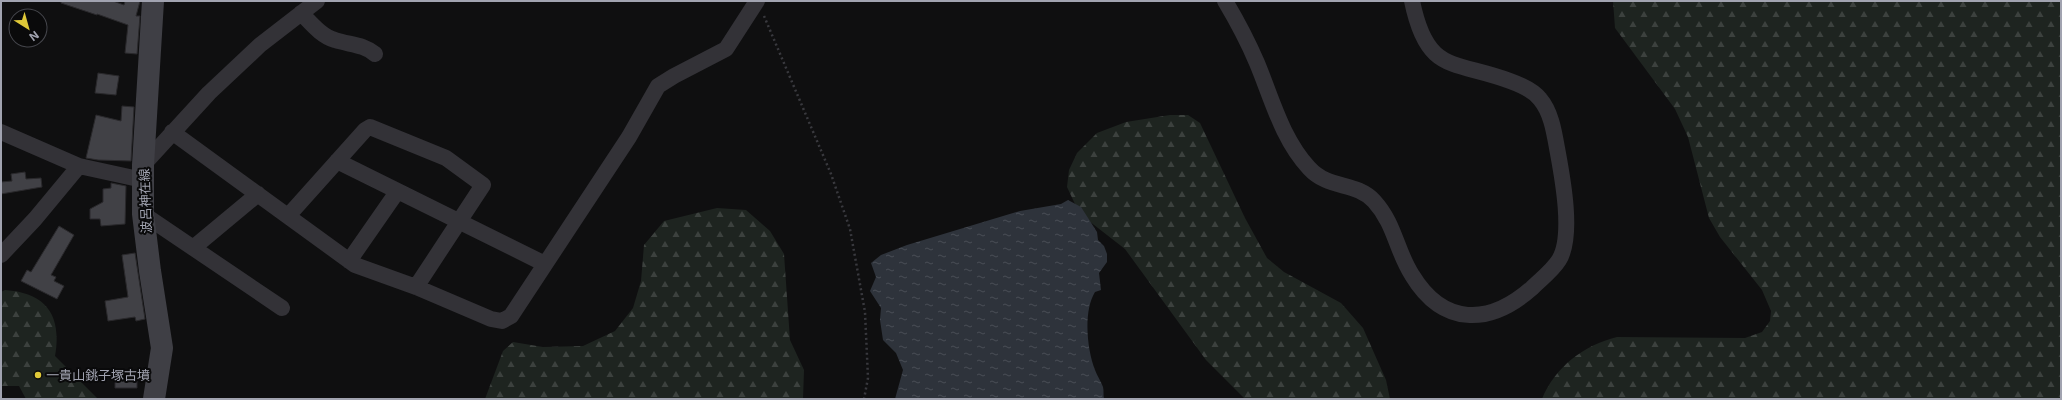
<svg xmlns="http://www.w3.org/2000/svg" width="2062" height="400" font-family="Inter,'Noto Sans JP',sans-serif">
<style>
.forest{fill:url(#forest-firs)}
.water{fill:url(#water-ripples)}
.building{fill:#414146;stroke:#2a292c}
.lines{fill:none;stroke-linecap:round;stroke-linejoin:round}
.path{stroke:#39393e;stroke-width:2.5;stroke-dasharray:2 3;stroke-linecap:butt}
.minor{stroke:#333237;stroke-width:16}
.secondary{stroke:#3f3f45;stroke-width:22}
.poi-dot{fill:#dfc838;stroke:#0a0a0b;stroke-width:1.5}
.labels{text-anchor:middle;stroke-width:4;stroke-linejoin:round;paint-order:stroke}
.street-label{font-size:13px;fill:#a1a3b0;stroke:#0a0a0b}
.poi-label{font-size:13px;fill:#a1a3b0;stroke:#0a0a0b;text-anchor:start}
</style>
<defs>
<pattern id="forest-firs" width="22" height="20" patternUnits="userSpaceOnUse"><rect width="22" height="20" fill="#1e2420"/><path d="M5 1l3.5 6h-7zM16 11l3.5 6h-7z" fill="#3c413e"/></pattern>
<pattern id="water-ripples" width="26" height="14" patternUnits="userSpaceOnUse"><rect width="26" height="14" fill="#2e333b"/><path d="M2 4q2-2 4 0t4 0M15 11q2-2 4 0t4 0" fill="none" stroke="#494d55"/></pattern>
</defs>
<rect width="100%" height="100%" fill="#0f0f10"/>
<path class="forest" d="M1613,1H2061V399H1542C1555,367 1584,345 1617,337L1745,338L1762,332L1770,321L1771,311L1762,290L1720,237L1709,218L1688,137L1675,109L1615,28Z
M1170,115H1188L1200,123L1245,218L1267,258L1284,272L1341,303L1363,328L1386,380L1390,399H1245L1206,360L1125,249L1089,221L1075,204L1067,187L1069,170L1077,153L1097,133L1126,122Z
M717,208L746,210L770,231L784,254L790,340L804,370L803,399H485L503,351L513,342L543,347L583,346L615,331L633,308L641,281L644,245L664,221Z
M5,290C47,293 62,316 55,356L98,399H26L19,386H1V292Z"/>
<path class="water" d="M1068,200L1081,207L1097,232L1098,240L1104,246L1107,254V262L1099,273L1101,290L1095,292C1083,311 1087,350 1095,370C1097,376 1101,381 1103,387C1104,391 1103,395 1104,399H895L903,370L896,353L883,340L880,320L881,308L870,291L876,277L871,263L881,255L907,245L1020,211L1061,204Z"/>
<path class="building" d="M61,1H113L124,5L125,1H140L136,16H140L137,54L125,53L128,25L97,14V15L61,3Z
M98,73L119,76L116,95L95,93Z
M122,106L134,107L131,161L98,160L86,158L96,115L121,121Z
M25,172L26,179L41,178L42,187L1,194V182L12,181L11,174Z
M111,183L126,186L125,224L101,226L100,219H90V209L103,202V189L111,188Z
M59,226L74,235L51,275L56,277L54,281L64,286L57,299L21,281L27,270L31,272Z
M135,253L145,319L136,321L135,317L108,321L105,301L128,297L122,255Z
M137,371V388H115V372Z"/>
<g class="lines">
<path class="path" d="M764,16L831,174L850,229L865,312L868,378L864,399"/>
<path class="minor" d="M1225,1C1237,21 1248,42 1257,63C1272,99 1282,139 1309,168C1329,190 1355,181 1374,201C1395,224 1396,250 1412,275C1443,326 1489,326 1532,288C1541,279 1552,271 1559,260C1574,236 1562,175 1557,148C1554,131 1551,112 1540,99C1533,90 1521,85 1510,81C1453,60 1427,74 1412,1
M301,13C311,23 321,36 335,40C350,45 363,44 375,54
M1,132L79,166L143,180
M172,132L355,265L416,287L491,319L502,321L511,316L629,137L658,86L674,76L726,49L757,1
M337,161L545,264
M143,165L209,93L260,45L317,1
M143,214L282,308
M288,216L365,130L370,127L446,158L483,185L416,287
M193,248L258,194
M1,255L35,219L79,166
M349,261L397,192"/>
<path class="secondary" d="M153,1L143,165V214L150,271L162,348L154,399"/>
</g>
<circle class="poi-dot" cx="38" cy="375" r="4"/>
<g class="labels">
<g class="street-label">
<text transform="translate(145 201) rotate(-92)" y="5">波呂神在線</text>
</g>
<g class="poi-label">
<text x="46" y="380">一貴山銚子塚古墳</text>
</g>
</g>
<rect width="2062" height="400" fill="none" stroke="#a1a3b0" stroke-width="4"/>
<g transform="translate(28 28) rotate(143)"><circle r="19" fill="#0a0a0b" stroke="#46474d"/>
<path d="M0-3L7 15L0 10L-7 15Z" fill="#dfc838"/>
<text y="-6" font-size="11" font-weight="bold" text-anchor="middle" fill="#a1a3b0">N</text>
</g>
</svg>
